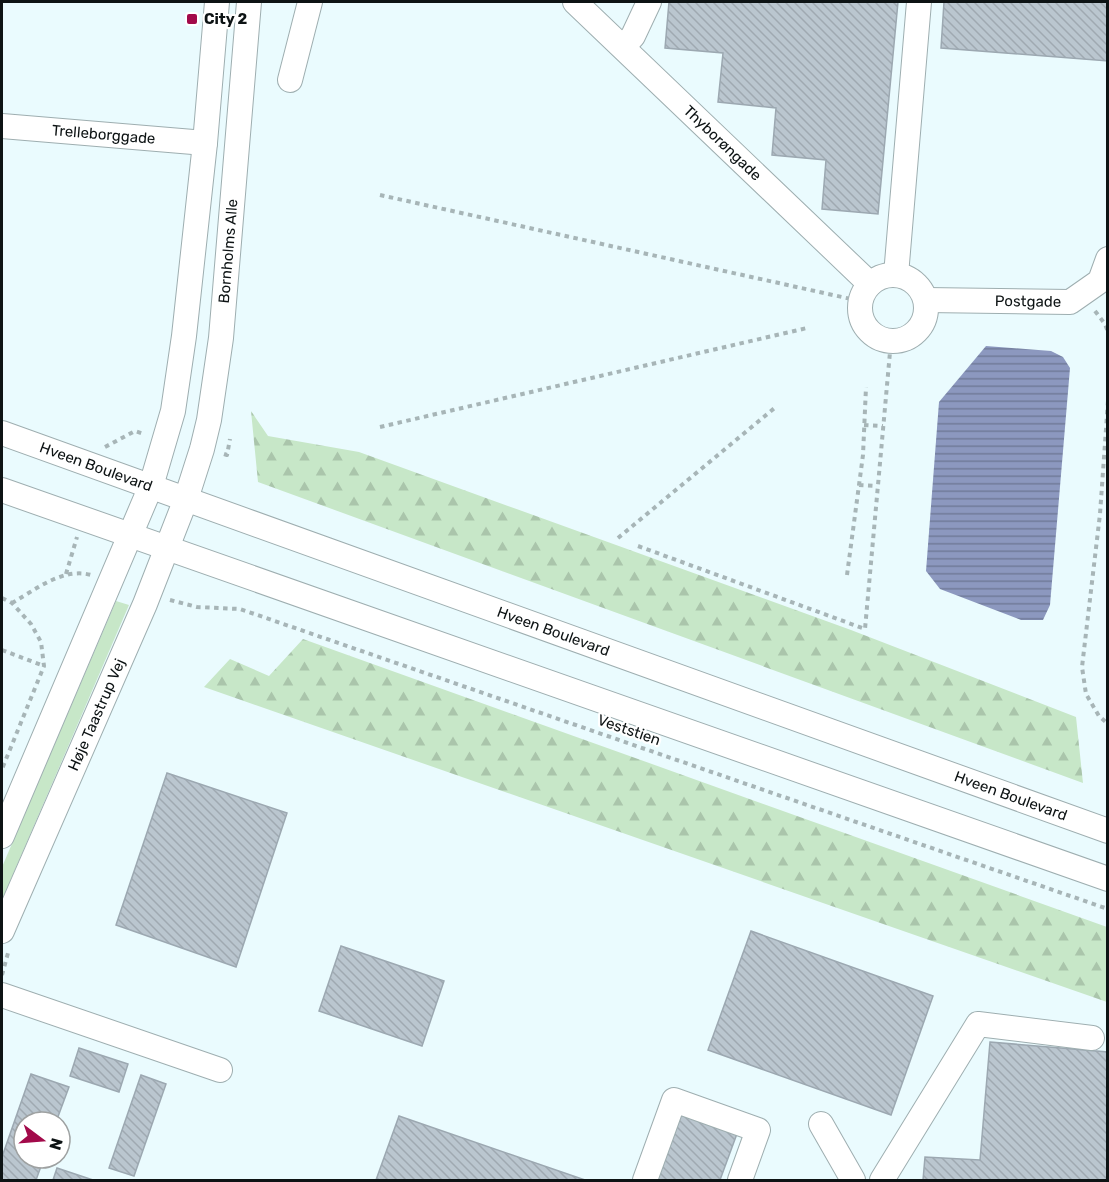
<svg xmlns="http://www.w3.org/2000/svg" width="1109" height="1182" font-family="Rubik,sans-serif">
<style>
.green{fill:#c7e7c8}
.forest{fill:url(#forest-firs)}
.water{fill:url(#water-rules)}
.building{fill:url(#building-back-hatch);stroke:#9ca8b1;stroke-width:1.5}
.lines{fill:none;stroke-linecap:round;stroke-linejoin:round}
.minor-casing{stroke:#9eaeb0;stroke-width:26}
.path{stroke:#a7b5b7;stroke-width:4;stroke-dasharray:4.5 4.5;stroke-linecap:butt}
.minor{stroke:#fff;stroke-width:24}
.poi-dot{fill:#a20a4a;stroke:#fff;stroke-width:2}
.labels{text-anchor:middle;stroke-width:4.5;stroke-linejoin:round;paint-order:stroke}
.poi-label{font-size:15px;font-weight:bold;fill:#0d1314;stroke:#fff;text-anchor:start}
.street-label{font-size:15px;fill:#0d1314;stroke:#fff}
</style>
<defs>
<pattern id="forest-firs" width="22" height="20" patternUnits="userSpaceOnUse" patternTransform="scale(1.5)"><rect width="22" height="20" fill="#c7e7c8"/><path d="M5 1l3.5 6h-7zM16 11l3.5 6h-7z" fill="#aac5ab"/></pattern>
<pattern id="water-rules" width="6" height="5" patternUnits="userSpaceOnUse" patternTransform="scale(1.5)"><rect width="6" height="5" fill="#8c98bf"/><path d="M0 2.5h6" fill="none" stroke="#717b9a"/></pattern>
<pattern id="building-back-hatch" width="6" height="6" patternUnits="userSpaceOnUse" patternTransform="scale(1.5)"><rect width="6" height="6" fill="#bac6cf"/><path d="M-1 5l2 2M0 0l6 6M5-1l2 2" fill="none" stroke="#9fa9b1"/></pattern>
</defs>
<rect width="100%" height="100%" fill="#eafbfe"/>
<path class="green" d="M116,601L129,605L2,900V867Z"/>
<path class="forest" d="M251,411L268,436L359,452L851,630L1076,717L1083,783L258,482Z
M303,639L1107,927V1002L204,687L230,659L269,676Z"/>
<path class="water" d="M986,346L1051,351L1063,357L1070,368L1050,605L1043,620H1021L940,589L926,571L939,402Z"/>
<path class="building" d="M669,2H898L878,214L822,209L826,160L772,155L776,108L718,102L723,53L665,48Z
M944,2H1108V61L941,48Z
M167,773L287,813L236,967L116,925Z
M751,931L933,996L891,1115L708,1050Z
M341,946L444,981L422,1046L319,1011Z
M990,1042L1108,1052V1180H923L925,1157L980,1160Z
M79,1048L128,1064L119,1092L70,1076Z
M31,1074L69,1087L56,1122H24V1158H44L36,1180H2V1157Z
M141,1075L166,1084L134,1176L109,1168Z
M681,1111L738,1131L720,1180H657Z
M399,1116L585,1180H376Z
M57,1168L93,1180H53Z"/>
<g class="lines">
<defs>
<g id="minor">
<path id="s1" d="M575,2L870,284"/>
<path d="M623,47L633,36L649,2"/>
<path d="M290,80L310,2"/>
<path id="s2" d="M2,126L205,143"/>
<circle cx="893" cy="308" r="33"/>
<path d="M896,275L919,2"/>
<path id="s3" d="M926,300L1070,302L1100,281L1108,259"/>
<path id="s4" d="M2,433L1108,831"/>
<path d="M2,490L1108,879"/>
<path d="M2,836L151,486L173,411L184,336L205,143L217,2"/>
<path id="s5" d="M2,931L145,604L186,499L202,449L209,420L221,338L249,2"/>
<path d="M2,995L220,1070"/>
<path d="M821,1124L853,1180"/>
<path d="M645,1180L674,1100L758,1130L740,1180"/>
<path d="M882,1180L978,1024L1092,1038"/>
</g>
</defs>
<use href="#minor" class="minor-casing"/>
<path class="path" d="M380,195L851,299
M1095,311L1105,324L1108,332
M1108,401L1100,514L1082,667L1086,694L1099,716L1108,724
M864,425L883,426
M380,427L807,328
M105,447L135,431L144,434
M224,454L227,455L230,439
M859,485L877,486
M618,538L777,406
M638,546L865,629L891,341
M66,574L77,537
M847,575L863,455L866,387
M2,598L12,603L31,624L41,642L44,666L2,769
M170,600L197,607L240,609L1108,909
M12,603C35,590 63,567 91,575
M2,650L44,666
M2,975L8,953"/>
<use href="#minor" class="minor"/>
</g>
<rect class="poi-dot" x="186" y="13" width="12" height="12" rx="3"/>
<g class="labels">
<g class="poi-label">
<text x="204" y="24">City 2</text>
</g>
<g class="street-label">
<text dy="5" stroke="none"><textPath href="#s2" startOffset="102">Trelleborggade</textPath></text>
<text dy="5" stroke="none"><textPath href="#s1" startOffset="204">Thyborøngade</textPath></text>
<text dy="5" stroke="none"><textPath href="#s5" startOffset="722">Bornholms Alle</textPath></text>
<text dy="5" stroke="none"><textPath href="#s3" startOffset="102">Postgade</textPath></text>
<text dy="5" stroke="none"><textPath href="#s4" startOffset="100">Hveen Boulevard</textPath></text>
<text dy="5" stroke="none"><textPath href="#s4" startOffset="586">Hveen Boulevard</textPath></text>
<text dy="5" stroke="none"><textPath href="#s5" startOffset="236">Høje Taastrup Vej</textPath></text>
<text transform="translate(629 730) rotate(19)" y="5">Veststien</text>
<text dy="5" stroke="none"><textPath href="#s4" startOffset="1072">Hveen Boulevard</textPath></text>
</g>
</g>
<rect width="1109" height="1182" fill="none" stroke="#0d1314" stroke-width="6"/>
<g transform="translate(42 1140) rotate(106)"><circle r="28" fill="#ffffff" stroke="#9ea1a1" stroke-width="1.5"/>
<path d="M0-4.5L10 22L0 15L-10 22Z" fill="#a20a4a"/>
<text y="-9" font-size="16" font-weight="bold" text-anchor="middle" fill="#0d1314">N</text>
</g>
</svg>
